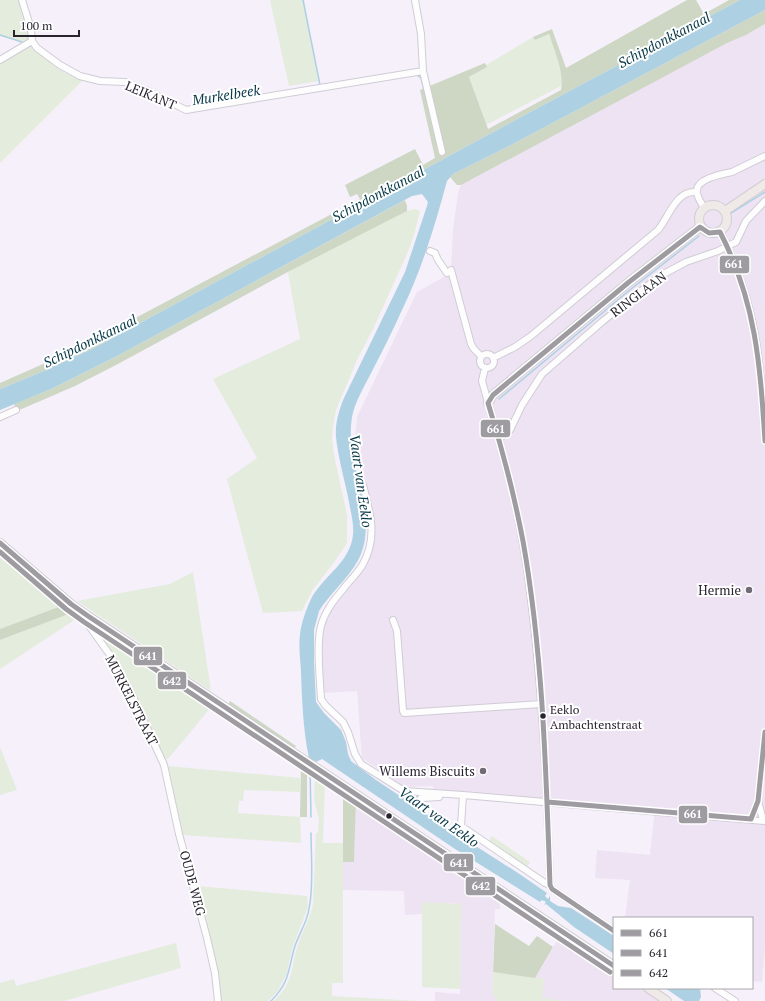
<svg xmlns="http://www.w3.org/2000/svg" width="765" height="1001" font-family="'PT Serif',serif">
<style>
.industrial{fill:#eee3f2}
.green{fill:#e4ecdd}
.forest{fill:#cdd7c4}
.water{fill:#add1e3}
.lines{fill:none;stroke-linecap:round;stroke-linejoin:round}
.stream{stroke:#add1e3;stroke-width:1.5}
.minor-casing{stroke:#d0ccd5;stroke-width:8}
.major-casing{stroke:#d0ced4;stroke-width:10}
.minor{stroke:#fefdfe;stroke-width:6}
.major{stroke:#efeae8;stroke-width:8}
.bus-1-casing{stroke:#fff;stroke-width:8}
.bus-2-casing{stroke:#fff;stroke-width:8}
.bus-3-casing{stroke:#fff;stroke-width:8}
.bus-1{stroke:#9f9ca1;stroke-width:5}
.bus-2{stroke:#9f9ca1;stroke-width:5}
.bus-3{stroke:#9f9ca1;stroke-width:5}
.poi-dot{fill:#716b76;stroke:#fff;stroke-width:1.5}
.bus-dot{fill:#2a242f;stroke:#fff;stroke-width:1.5}
.labels{text-anchor:middle;stroke-width:4;stroke-linejoin:round;paint-order:stroke}
.bus-label{font-size:12px;fill:#2a242f;stroke:#fff;text-anchor:start}
.street-label{font-size:13px;fill:#2a242f;stroke:#fff}
.poi-label{font-size:13px;fill:#2a242f;stroke:#fff;text-anchor:end}
.water-label{font-size:14px;font-style:italic;fill:#063848;stroke:#fff}
.line-badge{stroke:#fff;stroke-width:1.5}
.badge-label{font-size:11px;text-anchor:middle;font-weight:bold;fill:#fff}
</style>
<rect width="100%" height="100%" fill="#f5f0fa"/>
<path class="industrial" d="M765,24V947L762,982L752,981V918H625L630,880L595,878L597,850L650,855L655,808L557,801L434,789L433,786L405,787L362,758L357,691L323,693L321,639L322,629L329,612L338,597L363,567L372,549L375,535L373,518L361,468L355,439L357,417L417,292L451,273L453,230L458,193L461,185L627,95L727,43L746,35Z
M356,799L394,825L500,895V909H495L492,994L498,1001H435V992L460,994L461,904L423,902L422,914L405,915L404,891L343,890V862H354Z
M560,936L614,971V988H640L660,1001H565L542,998L544,979L535,978Z"/>
<path class="green" d="M0,0H20L30,32L29,39L24,43L0,36Z
M270,0H304L318,81L289,86Z
M549,34C554,50 564,68 561,86L486,125L469,77L487,67L486,65L533,37L535,40Z
M28,46L31,47L54,66L65,73L83,80L0,163V62Z
M415,209L420,211L414,235L407,254L373,329L357,360L336,410L333,426L332,438L334,455L347,515V543L335,561L312,591L302,611L263,613L227,479L257,458L213,379L300,339L288,272L407,211Z
M0,552L63,605L76,619L0,669V640L66,615L61,606L0,629Z
M193,572L211,691L77,601L170,584Z
M96,629L212,706L168,759H164C150,724 133,687 113,655C108,646 101,638 96,629Z
M0,747L17,790L0,795Z
M167,766L300,778V792L244,790L243,801H239L238,813L300,817L301,843L183,835Z
M315,773L325,779L323,843H343V983H332V996L418,1001H274C294,981 290,972 297,948C301,933 310,920 313,904L316,833H318L319,819L314,800Z
M492,836L530,862L525,869L487,843Z
M197,886L307,896L308,907L292,949L287,973L278,991L268,1001H221C218,962 207,924 197,886Z
M422,902L461,904L460,989L422,987Z
M176,943L181,968L64,1001H0V983L14,979L16,986Z
M493,972L544,979L542,998L565,1001H498L492,994Z"/>
<path class="forest" d="M687,0H696L704,14L729,0H740L534,110L94,348L44,371L0,389V383L77,349L360,199L357,194L350,197L345,185L415,149L423,165L435,158L420,90L485,63L487,67L469,77L488,129L561,90C564,70 555,53 549,34L535,40L533,37L552,29L566,68Z
M765,10V24L746,35L727,43L461,185H457L450,177L453,174L511,145Z
M405,200L407,206V211L284,274L116,365L75,386L17,411L14,404L49,390L119,355Z
M61,606L66,615L0,640V629Z
M230,701L296,746L294,749L228,705Z
M301,767L307,768V817H300Z
M343,790L356,799L354,862H343Z
M495,924L529,946L537,936L553,947L535,978L493,972Z"/>
<path class="water" d="M740,0H765V10L511,145L453,174L447,181C435,225 422,269 402,310C392,332 381,354 370,375C363,389 355,402 352,417C344,463 378,511 361,554C354,572 335,589 323,605L319,611L314,630V662L316,702L324,713L341,730L346,742L348,754L351,761L376,780L400,796H421V800H409L408,801L410,804L518,873L547,893L545,896L548,899L550,896V901L558,906L571,908L611,934L614,936V954L574,927L546,904L544,905L546,902L542,900L540,902L455,849L322,759L316,762L309,758C303,729 302,700 301,671C300,657 298,642 301,628C303,618 307,607 312,597C325,575 350,562 353,535C354,524 351,513 349,502C345,481 338,458 336,437C335,423 339,410 344,398L405,272L427,206L428,202L422,194L412,196L119,355L49,390L0,410V389L44,371L94,348L534,110Z
M665,988H700L701,997L699,1001H684Z"/>
<g class="lines">
<path class="stream" d="M303,0L320,85
M0,35L22,42
M58,67L67,72
M417,75L421,78L427,102
M166,103L173,107
M731,213L765,192
M499,399L631,289L699,236
M310,767L311,817
M271,1001C289,983 288,972 294,949C298,935 307,923 309,909C314,886 311,857 311,833"/>
<defs>
<path id="minor" d="M22,0L31,29L32,41
M415,0L421,34L423,71L442,152
M32,41L37,48L60,65L80,76L100,81L125,82L150,92L186,110L423,71
M0,60L32,41
M704,207C701,203 698,198 697,193C694,179 722,174 732,172L765,156
M720,232C733,256 746,293 752,320C761,359 762,401 765,441
M430,251L435,253L438,260L447,273
M451,270L471,344L474,349L481,356
M480 361a7 7 0 1 1 14 0a7 7 0 1 1-14 0Z
M493,358L515,347L531,336L658,230C669,217 676,190 696,192
M485,368L482,381C496,431 512,481 521,533C526,558 529,583 532,608C543,700 547,792 550,885L552,889L614,931
M0,417L16,410
M499,439L510,430L522,405L542,374L603,321L660,276L686,262L718,251L736,242L746,221L765,201
M363,485C370,513 378,536 363,564C358,573 350,580 344,588C334,600 325,611 321,626C316,644 320,679 321,699L326,706L343,722L348,732L355,754L361,764L404,791L463,795L765,821
M88,616L87,623L110,655L132,695L164,765L179,834L207,938L215,973L218,1001
M393,620L397,631L403,711L404,713L541,704
M463,795L461,826L545,883L550,885
M421,798L439,797V795
M751,819L758,801
M763,820L758,801L765,732
M715,988L735,1001"/>
<path id="major" d="M699 219a14 14 0 1 1 28 0a14 14 0 1 1-28 0Z
M725,211L765,184
M488,403L493,395L629,282L700,227
M0,543L71,604L88,616L614,966
M648,988L667,1001"/>
</defs>
<use href="#minor" class="minor-casing"/>
<use href="#major" class="major-casing"/>
<use href="#minor" class="minor"/>
<use href="#major" class="major"/>
<defs>
<path id="bus-1" d="M547,802L751,819L758,801L765,732
M614,931L552,889L550,885C546,770 543,654 523,541C514,494 502,448 488,403L493,395L629,282L700,227L709,233L720,232C756,302 760,364 765,441"/>
<path id="bus-2" d="M0,543L71,604L88,616L614,966"/>
<path id="bus-3" d="M0,552L66,609L84,622L610,972"/>
</defs>
<use href="#bus-1" class="bus-1-casing"/>
<use href="#bus-2" class="bus-2-casing"/>
<use href="#bus-3" class="bus-3-casing"/>
<use href="#bus-1" class="bus-1"/>
<use href="#bus-2" class="bus-2"/>
<use href="#bus-3" class="bus-3"/>
</g>
<g class="poi-dot">
<circle cx="749" cy="590" r="4"/>
<circle cx="483" cy="771" r="4"/>
</g>
<g class="bus-dot">
<circle cx="543" cy="716" r="3.5"/>
<circle cx="389" cy="816" r="3.5"/>
</g>
<g class="labels">
<g class="bus-label">
<text x="550" y="714">Eeklo<tspan x="550" dy="15">Ambachtenstraat</tspan></text>
</g>
<g class="street-label">
<text transform="translate(151 95) rotate(23)" y="5">LEIKANT</text>
<text transform="translate(638 294) rotate(-37)" y="5">RINGLAAN</text>
<text transform="translate(132 700) rotate(63)" y="5">MURKELSTRAAT</text>
<text transform="translate(193 883) rotate(75)" y="5">OUDE WEG</text>
</g>
<g class="poi-label">
<text x="741" y="595">Hermie</text>
<text x="475" y="776">Willems Biscuits</text>
</g>
<g class="water-label">
<text transform="translate(664 40) rotate(-28)" y="5">Schipdonkkanaal</text>
<text transform="translate(226 95) rotate(-9)" y="5">Murkelbeek</text>
<text transform="translate(378 194) rotate(-28)" y="5">Schipdonkkanaal</text>
<text transform="translate(90 341) rotate(-26)" y="5">Schipdonkkanaal</text>
<text transform="translate(361 481) rotate(82)" y="5">Vaart van Eeklo</text>
<text transform="translate(439 817) rotate(35)" y="5">Vaart van Eeklo</text>
</g>
</g>
<g class="line-badge">
<rect x="719" y="255" width="31" height="19" rx="4" fill="#9f9ca1"/>
<rect x="480" y="419" width="31" height="19" rx="4" fill="#9f9ca1"/>
<rect x="133" y="646" width="30" height="20" rx="4" fill="#9f9ca1"/>
<rect x="157" y="671" width="30" height="19" rx="4" fill="#9f9ca1"/>
<rect x="678" y="805" width="30" height="19" rx="4" fill="#9f9ca1"/>
<rect x="443" y="853" width="31" height="19" rx="4" fill="#9f9ca1"/>
<rect x="465" y="876" width="31" height="20" rx="4" fill="#9f9ca1"/>
</g>
<g class="badge-label">
<text x="734" y="268">661</text>
<text x="496" y="433">661</text>
<text x="148" y="660">641</text>
<text x="172" y="685">642</text>
<text x="693" y="818">661</text>
<text x="459" y="867">641</text>
<text x="481" y="890">642</text>
</g>
<rect x="613" y="917" width="140" height="72" fill="#ffffff" stroke="#aaa7ac"/>
<rect x="621" y="930" width="20" height="6" fill="#9f9ca1" stroke="#aaa7ac"/>
<text x="649" y="937" font-size="12" fill="#2a242f">661</text>
<rect x="621" y="950" width="20" height="6" fill="#9f9ca1" stroke="#aaa7ac"/>
<text x="649" y="957" font-size="12" fill="#2a242f">641</text>
<rect x="621" y="970" width="20" height="6" fill="#9f9ca1" stroke="#aaa7ac"/>
<text x="649" y="977" font-size="12" fill="#2a242f">642</text>
<path d="M14 30v6h65v-6" fill="none" stroke="#2a242f" stroke-width="2"/>
<text x="20" y="30" font-size="12" fill="#2a242f" stroke="#ffffff" stroke-width="3" paint-order="stroke">100 m</text>
</svg>
